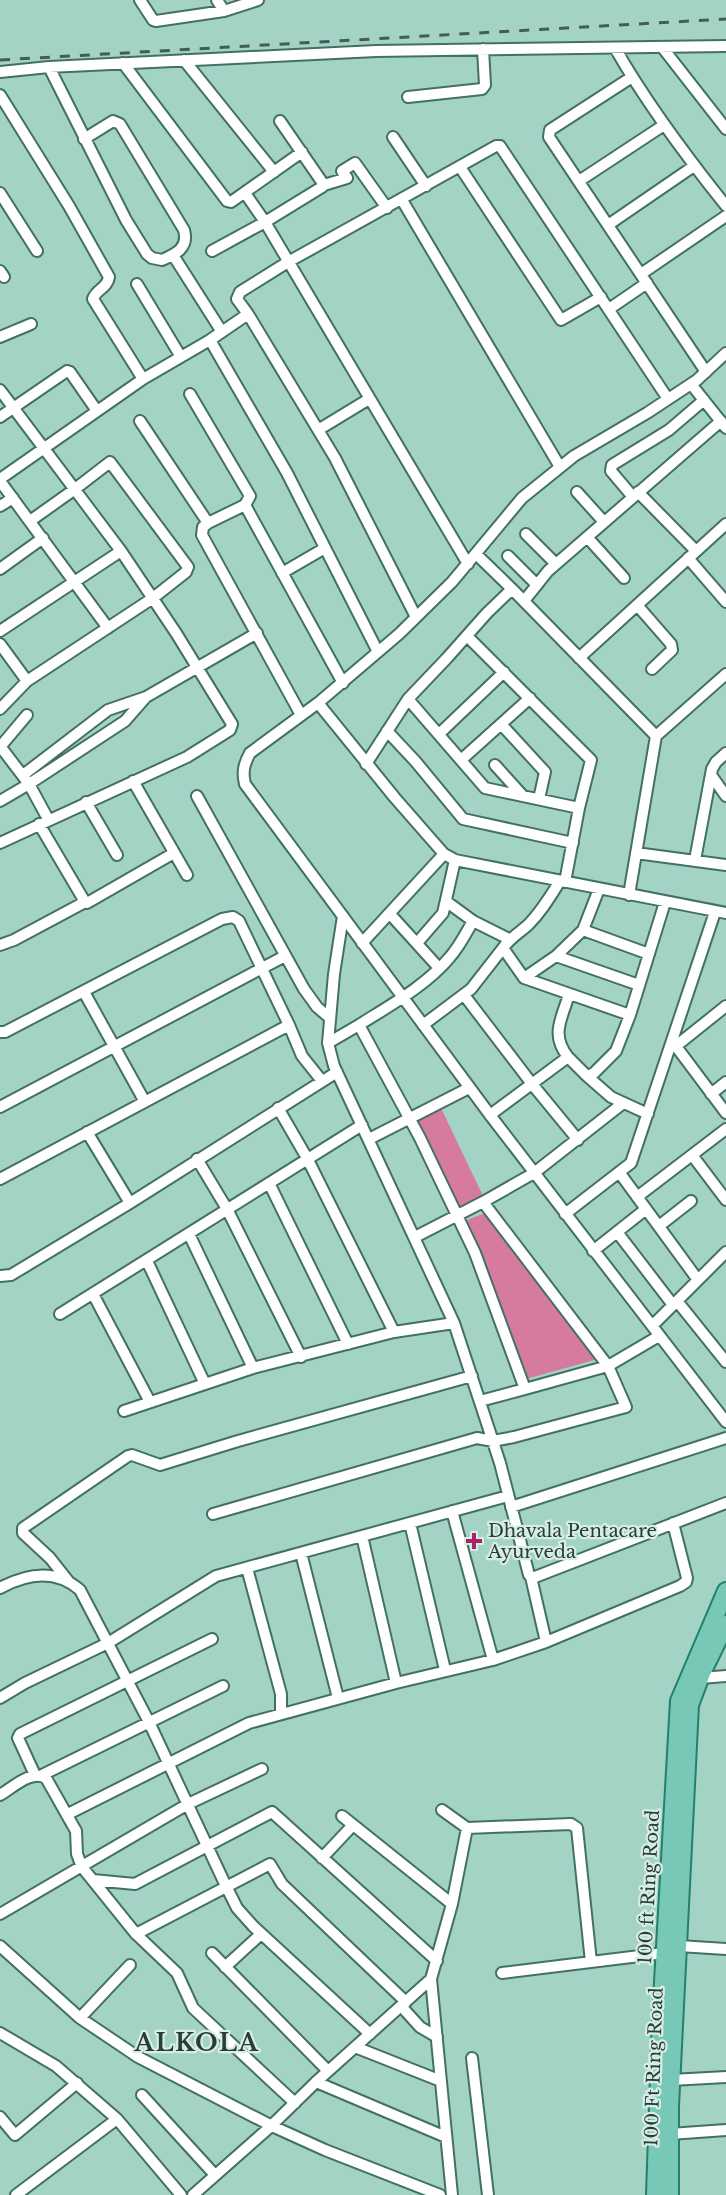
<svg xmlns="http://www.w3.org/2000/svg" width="726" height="2195" font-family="'Libre Baskerville',serif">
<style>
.green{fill:#d67aa0}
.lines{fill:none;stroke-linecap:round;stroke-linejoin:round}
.minor-casing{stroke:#437064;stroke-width:14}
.primary-casing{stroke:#22806c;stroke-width:20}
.minor{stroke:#fff;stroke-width:10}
.primary{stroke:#78c8b8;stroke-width:16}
.rail{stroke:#435d56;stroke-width:3;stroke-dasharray:10 10;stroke-linecap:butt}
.poi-dot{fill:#aa2369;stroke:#d6ede6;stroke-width:2}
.labels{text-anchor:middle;stroke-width:4.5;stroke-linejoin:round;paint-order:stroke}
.poi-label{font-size:18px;fill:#293c37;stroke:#d6ede6;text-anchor:start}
.street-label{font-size:18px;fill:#293c37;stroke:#d6ede6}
.district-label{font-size:24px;font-weight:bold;letter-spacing:1.5px;fill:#293c37;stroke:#d6ede6}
</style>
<rect width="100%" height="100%" fill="#a3d3c4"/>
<path class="green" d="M441,1108L483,1196L458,1208L416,1120Z
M485,1213L598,1359L526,1379L467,1220Z"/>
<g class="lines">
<defs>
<path id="minor" d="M140,0L153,20L156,21L224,11L258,0
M217,0L224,11
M662,47L726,129
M615,48C647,104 686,156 726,206
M184,60L274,172
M123,63L227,201L231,202L302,152
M49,67L126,220L147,254L152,258L162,260C176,254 189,248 184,230L120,124L113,121L84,139
M0,72L49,67L376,51L726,46
M632,77L550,130L549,137L706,372
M0,95L69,206L109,277C107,289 96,289 93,299L143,379
M408,97L482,89L485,85L483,49
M393,137L426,186
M460,167L561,320L601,297
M579,181L664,125
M324,185L347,178L342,171L355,163L387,208
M0,193L37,251
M245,193L265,222L468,564
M402,200L560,467
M608,225L694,166
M212,251L265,222L322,187L324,185L280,121
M173,255L222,332
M0,271L4,277
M641,274L726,216
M137,284L181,357
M609,309L647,283
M248,314L237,299L240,292L288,262L496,146H500L668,399
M0,337L31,324
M210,340L287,473L378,652
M726,353L697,380L647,413L574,456L522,498L452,582L399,634L318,703L395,798L444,854L455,860L726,913
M691,384L726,428
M0,390L121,551L176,633L232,724L230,730L187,757L0,843
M190,394L250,496L245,505
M0,417L67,371L70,372L97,411
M140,421L208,523
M318,430L369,399
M0,479L143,379L210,340L248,314L335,458L416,617
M0,481L108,628
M577,492L604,522
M638,492L696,551
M633,497L611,471L612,465L669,430L704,400
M0,506L13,498
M526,534L556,564
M587,537L624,578
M476,554L512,589
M508,556L537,585
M688,558L726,602
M0,569L43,538
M282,573L325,548
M524,601L548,571L721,421
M637,605L671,644L672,650L652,669
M0,631L121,551
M467,636L591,760L579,808
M0,644L27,681
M579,658L726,524
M408,699L485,788L579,808L565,882
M318,703L250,753C244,764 242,772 245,784L490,1115L726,1422
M0,709L27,681L153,598L186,572L188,567L110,462L75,489L30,521
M301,715L202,535L203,527L208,523L245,505L343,683
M501,724L545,772L539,799
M387,731L416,762L463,819L573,843
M439,734L504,672
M656,736L726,674
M0,746L29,784L0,801
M0,747L27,715
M461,760L530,698
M366,764L408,699L447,658L487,613L512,589L656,736L629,895
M495,765L523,796
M23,775L108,710L146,697
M711,775L726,796
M133,781L187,875
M197,796L304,989L317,1007L330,1018
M86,802L117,855
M48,819L29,784L125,721L146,697L257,633
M39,824L85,902L87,903L174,853
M636,853L726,865
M695,860L712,769L716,762L726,753
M560,881C550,897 541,912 528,925C519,933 510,938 503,948L524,978L630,1015
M599,889L583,930L649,954
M447,902L473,921L509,939
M390,914L439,968
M343,916L334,974L328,1043L334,1066L454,1323L500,1463L529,1575L535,1577L726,1503
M473,921C466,933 459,947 450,957C427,985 389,1006 359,1025L420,1138L475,1253L525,1389L608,1366L659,1336
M362,943L444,854
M417,943L443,913L455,860
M0,945L14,940L85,902
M556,956L583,930
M524,978L556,956L639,985
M84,992L145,1102
M464,995L532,1084L578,1140
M423,1025L471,989L503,948
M0,1032H5L222,919L233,917L239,921L289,1025L302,1056L322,1081
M672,1041L726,1113
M328,1043L359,1025
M676,1046L726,1006
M568,1057C550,1034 562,1019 569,994
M587,1076L611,1097L648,1114
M711,1094L726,1082
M0,1107L285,956
M278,1108L307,1158L394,1332
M490,1115L568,1057L587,1076L594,1073L616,1051L630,1015L665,902
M87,1132L130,1203
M369,1139L469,1088
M692,1155L726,1200
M197,1159L227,1209L301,1357
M619,1172L698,1280
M0,1179L289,1025
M269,1183L348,1344
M637,1197L726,1129
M565,1214L631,1163L715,912
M659,1226L691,1201
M617,1232L673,1305
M189,1234L253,1368
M415,1237L483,1202L534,1173L622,1104
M593,1251L646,1209
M147,1261L205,1384
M0,1276L11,1275L130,1203L337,1072
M93,1294L150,1402
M677,1301L726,1362
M60,1314L362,1125
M653,1325L726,1252
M480,1401L525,1389
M124,1411L253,1368L394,1332L454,1323
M511,1507L726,1438
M452,1511L493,1660
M213,1514L477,1438L493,1441L514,1437L626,1407L608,1366L483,1202
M410,1523L445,1670
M362,1536L396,1683
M301,1553L338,1698
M247,1568L281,1694V1714
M531,1577L546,1642
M69,1582L50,1558L23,1533V1528L128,1456L132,1455L160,1465L238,1441L472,1376
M0,1588C26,1574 55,1568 80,1590L149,1722L226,1886L237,1908L253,1926L370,2034
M700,1678L726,1676
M0,1698L25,1683L108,1643L216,1576L508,1496
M35,1775L18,1738L20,1734L212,1639
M42,1775L223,1686
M0,1795C12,1788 32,1769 46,1778L76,1831L77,1854L82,1867L136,1934L177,1973L193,2008L295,2103
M442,1810L467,1828L571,1824L577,1828L591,1962
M68,1814L249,1723L396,1683L493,1660L546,1642L680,1586L686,1582L687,1578L673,1523
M342,1816L452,1904
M322,1858L353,1825
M93,1880L135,1884L272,1812L437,1961
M0,1914L188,1804L262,1769
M136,1934L270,1864L282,1884L406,2002
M0,1946L80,2018L138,2057L272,2126L325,2150L440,2195
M679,1946L726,1949
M212,1953L328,2071
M225,1967L261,1934
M502,1973L664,1953
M401,2006L420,2027L437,2037
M80,2018L130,1965
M0,2033L56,2066L117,2119L181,2195
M355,2047L441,2081
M472,2058L488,2195
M671,2080L726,2077
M316,2082L446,2137
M142,2095L215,2175
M0,2117L15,2135L77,2083
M670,2134L726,2130
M16,2195L117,2119
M193,2195L270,2127L316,2082L431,1979
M452,2195L431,1979L452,1904L467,1828"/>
<path id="primary" d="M655,2195L661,2017L679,1701L726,1591
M670,2195V2106L690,1705L702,1673L726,1624"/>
</defs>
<use href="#minor" class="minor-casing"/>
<use href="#primary" class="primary-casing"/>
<use href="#minor" class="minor"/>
<use href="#primary" class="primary"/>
<path class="rail" d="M0,60L726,19"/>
</g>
<path class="poi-dot" d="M471 1532h6v6h6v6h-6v6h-6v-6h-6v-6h6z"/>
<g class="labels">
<g class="poi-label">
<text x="488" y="1537">Dhavala Pentacare<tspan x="488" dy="21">Ayurveda</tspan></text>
</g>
<g class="street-label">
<text transform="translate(649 1887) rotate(-87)" y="6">100 ft Ring Road</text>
<text transform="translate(654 2067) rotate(-88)" y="6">100 Ft Ring Road</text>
</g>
<g class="district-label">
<text x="197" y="2051">ALKOLA</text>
</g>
</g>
</svg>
